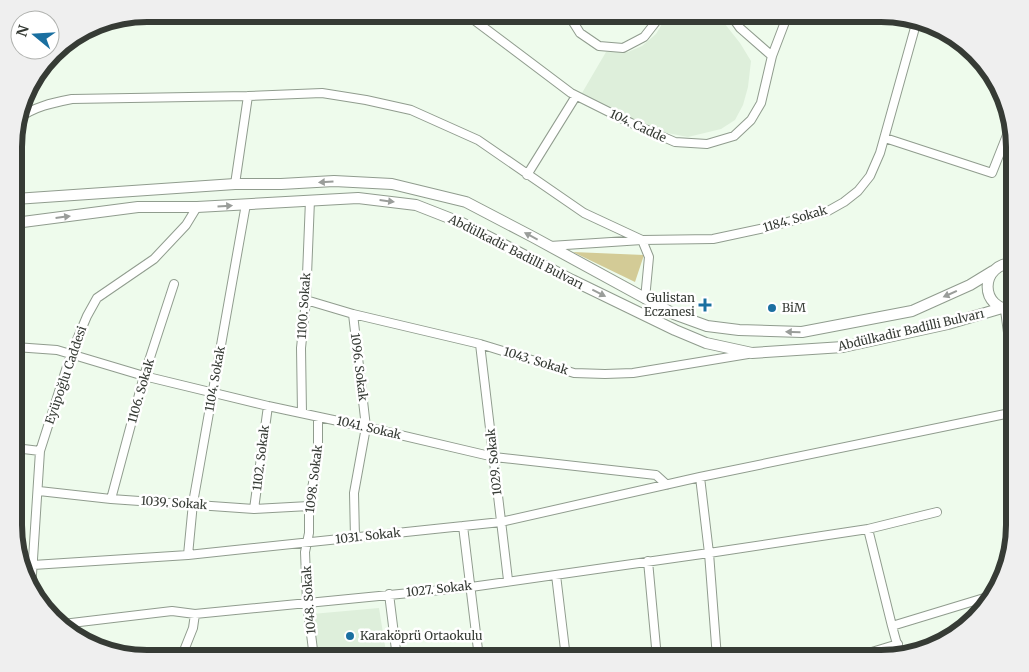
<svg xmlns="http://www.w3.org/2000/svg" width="1029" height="672" font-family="Merriweather,serif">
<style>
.built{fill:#deefdb}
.green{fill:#d3cb96}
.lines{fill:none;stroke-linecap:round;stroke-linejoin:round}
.minor-casing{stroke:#909c8e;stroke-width:10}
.secondary-casing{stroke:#909c8e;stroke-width:12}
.minor{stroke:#fff;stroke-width:8}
.secondary{stroke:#fff;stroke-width:10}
.oneway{fill:#9a9d9a}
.poi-dot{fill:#1a6fa0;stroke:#fff;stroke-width:2}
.labels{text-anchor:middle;stroke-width:5;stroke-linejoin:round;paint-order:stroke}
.street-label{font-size:12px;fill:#363b35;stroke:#fff}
.poi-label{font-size:12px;fill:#363b35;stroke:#fff;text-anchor:start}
.rim{fill:none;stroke:#363b35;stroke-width:6}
</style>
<rect width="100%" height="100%" fill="#eefbec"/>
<path class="built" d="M668,14H717L740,43L751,61L748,87L743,105L735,120L721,129L688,137L667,133L644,124L582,93L606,52H628L642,46L656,34Z
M379,608L387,658H319L312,614Z"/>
<path class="green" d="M573,252L644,255L635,282Z"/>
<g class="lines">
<defs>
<path id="minor" d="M466,14L571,93L631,123L675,142L707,144L734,136L751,120L761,103L772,56L788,14
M568,14L580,33L599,46L623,48L644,37L662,14
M730,14L740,28L772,56
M248,96L322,93L366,100L411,110L478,140L584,213L642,240L649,257L645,299
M19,118C36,106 52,103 72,99L248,96L235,184
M885,138L992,173L1011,125
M527,175L576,96
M550,246L642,240L713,239L765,228L828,211L844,202L858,191L870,176L880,153L916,24
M15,296V347
M306,300L353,314L480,344L574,373L605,374L633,373L748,354
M353,314L366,427L354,493L355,538
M480,344L508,580
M15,347L57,350L144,376L268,406L366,427L494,457L656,475L667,485
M302,413L301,348L306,300L310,200
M15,448L40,451
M700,477L709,553L868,529L937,512
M39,491L111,499L254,509L309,506
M111,499L144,376L174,284
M254,509L268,406
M463,526L479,658
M868,529L892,626
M188,555L193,503L246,204
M648,561L657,658
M33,565L188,555L501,522L700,477L1015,412
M556,575L566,658
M31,590L40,451L71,354L87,316L97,298L154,259L186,225L197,207
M389,594L397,658
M63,624L172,611L195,614L471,587L709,553L717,658
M900,655L892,626L994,595
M181,658L193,628L195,614
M314,658L307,602L305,552L309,533V506L318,454V417
M852,658L898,644"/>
<path id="secondary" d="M15,199L235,184H281L334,181L392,184L466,202L533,237L674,314L707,326L739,330L802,332L912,311L970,285L993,271
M15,223L138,207H197L358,198L416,205L462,223L572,280L675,330L706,343L752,353L843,347L948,324L1002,308
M1015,263C979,262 978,311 1015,310
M1006,310L1015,377"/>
</defs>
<use href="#minor" class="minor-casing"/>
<use href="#secondary" class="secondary-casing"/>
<use href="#minor" class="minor"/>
<use href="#secondary" class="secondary"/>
</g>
<defs><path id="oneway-solid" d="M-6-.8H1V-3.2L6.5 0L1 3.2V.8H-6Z" transform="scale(1.25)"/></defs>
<g class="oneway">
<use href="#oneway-solid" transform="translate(326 182) rotate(177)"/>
<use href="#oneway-solid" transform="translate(387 201) rotate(7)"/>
<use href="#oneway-solid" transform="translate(225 206) rotate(-4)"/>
<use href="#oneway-solid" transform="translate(63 217) rotate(-7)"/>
<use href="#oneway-solid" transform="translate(531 236) rotate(-152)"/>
<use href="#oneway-solid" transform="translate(599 293) rotate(27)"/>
<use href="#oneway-solid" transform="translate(950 294) rotate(156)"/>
<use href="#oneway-solid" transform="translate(793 332) rotate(-179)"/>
</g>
<g class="poi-dot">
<path d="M702.5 297.5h5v5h5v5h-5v5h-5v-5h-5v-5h5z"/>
<circle cx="772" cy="308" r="5"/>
<circle cx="350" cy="636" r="5"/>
</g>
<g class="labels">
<g class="street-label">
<text transform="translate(638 126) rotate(25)" y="4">104. Cadde</text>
<text transform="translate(795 219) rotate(-16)" y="4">1184. Sokak</text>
<text transform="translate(516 252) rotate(27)" y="4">Abdülkadir Badilli Bulvarı</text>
<text transform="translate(304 306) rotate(-86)" y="4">1100. Sokak</text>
<text transform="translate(911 330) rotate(-13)" y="4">Abdülkadir Badilli Bulvarı</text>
<text transform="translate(536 361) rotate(17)" y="4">1043. Sokak</text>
<text transform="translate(359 367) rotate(83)" y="4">1096. Sokak</text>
<text transform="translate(66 375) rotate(-71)" y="4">Eyüpoğlu Caddesi</text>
<text transform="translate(215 379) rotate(-80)" y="4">1104. Sokak</text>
<text transform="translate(141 391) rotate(-74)" y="4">1106. Sokak</text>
<text transform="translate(369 428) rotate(13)" y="4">1041. Sokak</text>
<text transform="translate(261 458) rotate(-83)" y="4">1102. Sokak</text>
<text transform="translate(494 462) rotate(-96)" y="4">1029. Sokak</text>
<text transform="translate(314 479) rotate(-83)" y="4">1098. Sokak</text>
<text transform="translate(174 503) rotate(4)" y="4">1039. Sokak</text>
<text transform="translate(368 536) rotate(-6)" y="4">1031. Sokak</text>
<text transform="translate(439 589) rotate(-6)" y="4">1027. Sokak</text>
<text transform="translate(309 600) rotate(-94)" y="4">1048. Sokak</text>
</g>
<g class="poi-label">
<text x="695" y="302" text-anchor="end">Gulistan<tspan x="695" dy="14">Eczanesi</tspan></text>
<text x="782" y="312">BiM</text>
<text x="360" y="640">Karaköprü Ortaokulu</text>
</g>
</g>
<path d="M0 0H1029V672H0ZM147 22H881A125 125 0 0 1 1006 147V525A125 125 0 0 1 881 650H147A125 125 0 0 1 22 525V147A125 125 0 0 1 147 22Z" fill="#efefef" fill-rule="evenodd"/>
<path class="rim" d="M147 22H881A125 125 0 0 1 1006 147V525A125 125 0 0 1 881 650H147A125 125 0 0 1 22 525V147A125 125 0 0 1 147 22Z"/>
<g transform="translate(35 35) rotate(288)"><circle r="24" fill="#ffffff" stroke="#afb1ae"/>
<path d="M0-4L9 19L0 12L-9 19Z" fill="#1a6fa0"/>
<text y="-8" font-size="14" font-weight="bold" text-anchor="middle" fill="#363b35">N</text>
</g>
</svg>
